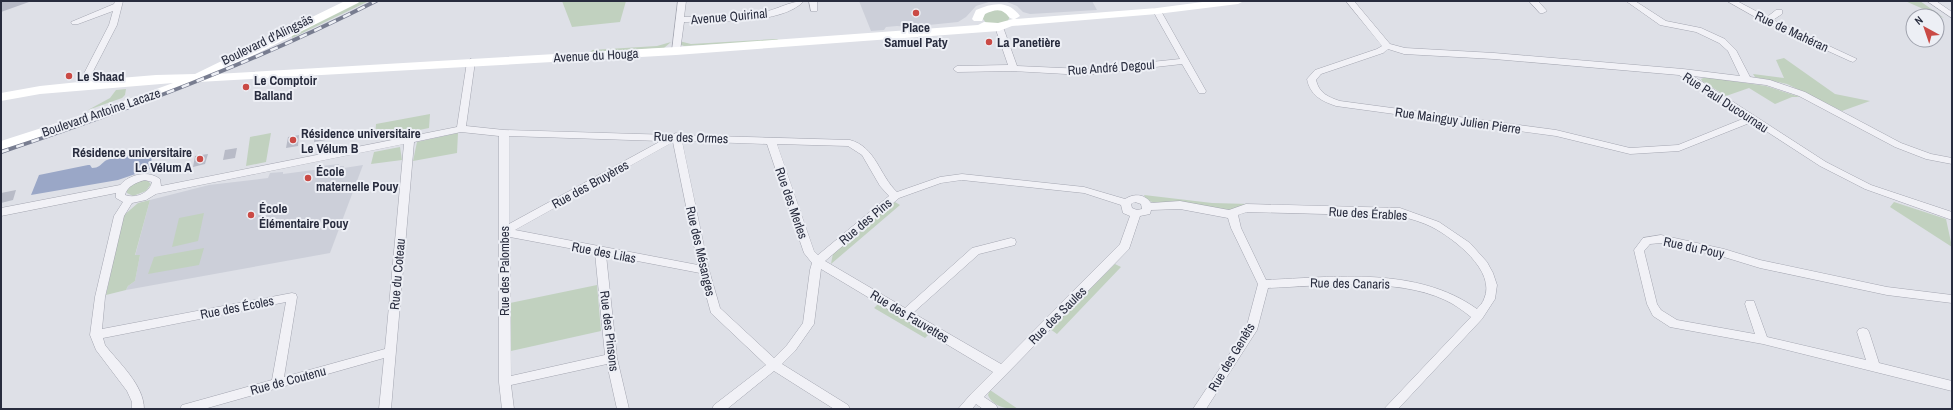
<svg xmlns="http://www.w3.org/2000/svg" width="1953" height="410" font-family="'Archivo Narrow',sans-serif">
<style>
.built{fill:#cccfd9}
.green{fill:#c1d1bf}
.water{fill:#9aa7c7}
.building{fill:#b8bbc7}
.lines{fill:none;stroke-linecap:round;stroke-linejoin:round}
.street-casing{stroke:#a4a6b1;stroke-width:1}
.street{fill:#f1f1f6;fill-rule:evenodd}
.secondary{fill:#fff;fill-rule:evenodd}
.rail-casing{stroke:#787d90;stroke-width:4}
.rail{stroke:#edeff5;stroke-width:2.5;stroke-dasharray:8;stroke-linecap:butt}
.poi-dot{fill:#ca4a45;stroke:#edeff5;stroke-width:1.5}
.labels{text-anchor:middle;stroke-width:4;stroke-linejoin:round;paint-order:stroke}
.street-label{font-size:13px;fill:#282c3e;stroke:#edeff5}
.poi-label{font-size:13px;font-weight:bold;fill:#282c3e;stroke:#edeff5;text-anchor:start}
</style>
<rect width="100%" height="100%" fill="#dee0e7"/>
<path class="built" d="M859,1H1092L1097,10L1030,14L1023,12L1017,6L1007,2L992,1L976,6L966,17L958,22L909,27L897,26L886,27L884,30L871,31Z
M339,164V166H344V168L363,165L330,253L126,290L128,286L135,281L140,255L135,256L150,200L209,185L268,178L270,173L283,172V174L321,169L322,166Z"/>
<path class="green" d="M359,1H369L292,38V35Z
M562,1H626L620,22L572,27Z
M1905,1H1920L1944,18Z
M995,10H1001L1010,16L1007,23L987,24L983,19V16L987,12Z
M777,39L780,41L684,46L679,44V41L691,44Z
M671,42L664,48L591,52L592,50L657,46Z
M1784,58L1835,94L1870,101L1842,111L1787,84L1755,77L1753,74L1784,78L1776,60Z
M1706,77L1766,86L1800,97H1792L1775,104L1749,88L1726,96L1702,81L1701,79Z
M126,89L125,95L122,98L88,110L110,98L116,90Z
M430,114L429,128L375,139L376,124Z
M271,133L266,162L246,166L250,137Z
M458,133L457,153L413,161L417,142Z
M400,147L402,160L371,164L374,152Z
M141,181H148L151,184L146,191L133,196L127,193V190L131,185Z
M1144,195L1212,203L1250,204L1227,211L1184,203H1154L1146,199Z
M150,200L135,255H140L135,281L128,286L126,290L106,295L123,216L138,203Z
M895,202L900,205L831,264L833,253Z
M1894,202L1946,219L1952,247L1890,207Z
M204,213L198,241L172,247L179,218Z
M204,248L199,265L148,274L154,257Z
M1115,264L1121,267L1057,334L1050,329Z
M597,285L601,331L511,351L510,303Z
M879,303L930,333L925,338L874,308Z
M990,390L1018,409C1007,409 993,407 988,395Z"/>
<path class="water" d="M153,151L150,169L118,180L31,195L39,175L88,165H90L92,168C99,168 100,165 105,161C111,157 144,153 153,151Z"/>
<path class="building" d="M1,1H28L29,2L1,12Z
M327,130L326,140L314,142L315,132Z
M299,135L298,146L286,148L288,137Z
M237,148L235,158L223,160L225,150Z
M208,154L205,164L193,167L195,156Z
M16,190L13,200L1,203V193Z"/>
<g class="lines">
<defs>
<path id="street" d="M115,1H123L117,25L86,85L85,87H79L78,85L109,25L113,11L78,24H72L71,22L114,4Z
M678,1H686L684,17C709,16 735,18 759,13C775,11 789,1 804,1C782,25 714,21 684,22L680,51L676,54L672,51Z
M809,1H817V11H811Z
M1346,1H1354L1390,44L1405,48L1494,53L1683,69L1740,76L1728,51L1719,43L1696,32L1660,25L1626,1H1635L1666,21L1701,28L1725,39L1736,50L1750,77L1770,80L1805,92L1901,143L1931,154L1952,158V164L1926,159L1895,147L1799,96L1766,85L1693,76L1826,162L1871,185L1952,212V220L1865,189L1820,166L1752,122L1679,151L1630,154L1556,136L1336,106C1321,101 1310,95 1307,79L1315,70L1377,49L1382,46ZM1388,49L1404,54L1494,59L1679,75L1745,118L1678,145L1630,148L1556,130L1340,101C1328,97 1319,93 1316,80L1321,74L1383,53Z
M1529,1H1538L1547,11L1543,13H1540Z
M1727,1H1737L1767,17L1776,10H1782V14L1773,20L1857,59L1853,62L1850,61L1764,22Z
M1927,1H1936L1952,12V18Z
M1154,9H1157L1161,11L1206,91L1205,93H1199L1182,64L1084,75L1013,71L957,72L953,69L957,66L1008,65L995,27L999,24L1003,27L1017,66L1084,69L1180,59L1153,11Z
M471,59L475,62L466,126L504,130L672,135L676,133L680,135L850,140C876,147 879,175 897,192L940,177L962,174L1084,187L1125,199C1134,193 1145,194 1151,203L1180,201L1229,210L1246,204L1400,208L1439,222L1470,243L1487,262L1493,273L1497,285L1495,299L1482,319L1398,409H1384L1471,317C1462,310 1454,304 1445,300C1396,277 1321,286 1268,288L1257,330L1206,409H1193L1246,329L1258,284L1231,228L1228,218L1180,209L1151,210L1150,214L1140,216L1129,249L984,397L996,405L998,409H983L976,404L972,409H958L971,394L993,372L821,269L814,324L795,351L782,364L848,405L850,409H834L774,371L727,409H712L714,405L766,365L711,313L700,273L606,255L617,358L629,409H617L607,364L511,385L514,409H502L499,382V136L461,132L414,142L391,409H379L384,358L204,409H180L182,405L186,404L272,380L286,302L103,338L105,345C119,363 144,385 144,409H132V402L127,391L96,350L90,335L95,297L114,216L123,202L116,198V193L1,216V208L120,185C130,174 148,170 160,179L161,186L457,127L467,62ZM509,136L661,141L509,224ZM682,141L767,144L804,253L812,263L810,270L803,323L787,345L774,358L720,308L709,270ZM673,142L698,265L515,230ZM404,144L385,349L284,377L297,297L296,294L292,293L102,329L105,297L124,216L132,203L146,200L156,194ZM777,144L848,146L862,155L880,186L889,196L818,255L814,251ZM145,180L152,182C150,193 135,199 125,195C127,186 137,182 145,180ZM962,180L1084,193L1121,205L1123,213L1130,216L1120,244L1001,364L913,313L979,254L1015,245L1016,242L1015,239L1011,238L972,248L905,308L825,261L899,198L941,183ZM1135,202L1141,204L1142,209L1137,210L1132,208L1131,204ZM1247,212L1400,216C1411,219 1422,222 1432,227C1453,238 1497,271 1484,299C1483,303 1479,306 1477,309C1417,266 1335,277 1266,280L1241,228L1238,215ZM510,237L595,253L605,355L511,376Z
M1661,235L1724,249L1760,260L1887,287L1952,295V303L1887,295L1760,268L1724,257L1661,243L1650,244L1644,251L1657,304L1661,310L1677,320L1755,334L1745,304L1746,301H1754L1755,304L1767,337L1866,360L1857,332L1859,329L1863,328L1867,329L1869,332L1879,363L1952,381V391L1763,344L1670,327L1653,316L1647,304L1634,250L1643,238Z"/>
</defs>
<use href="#street" class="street-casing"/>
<use href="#street" class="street"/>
<path class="secondary" d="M345,1H360L358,3L216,74L676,47L978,25L984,22L998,23L1013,19C1008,18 1009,16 1005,13C999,8 992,11 985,14L982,21H974L972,19L976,10C993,3 1008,0 1020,16L1015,19L1157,8L1210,1H1244L1238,4L1157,14L1012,26L999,31L676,55L198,82L117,113L1,150V141L107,107L173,83L40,94L1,101V93L40,86L108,79L156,75L195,74Z"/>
<defs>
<path id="rail" d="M1,152C130,109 255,62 376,1"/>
</defs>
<use href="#rail" class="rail-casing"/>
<use href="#rail" class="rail"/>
</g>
<g class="poi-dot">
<circle cx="916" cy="13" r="4"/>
<circle cx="989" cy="42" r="4"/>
<circle cx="69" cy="76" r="4"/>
<circle cx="246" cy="87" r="4"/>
<circle cx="293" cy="140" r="4"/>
<circle cx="200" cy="159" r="4"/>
<circle cx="308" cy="178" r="4"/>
<circle cx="251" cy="215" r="4"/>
</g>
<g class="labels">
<g class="street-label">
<text transform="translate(729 16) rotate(-5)" y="5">Avenue Quirinal</text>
<text transform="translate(1792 31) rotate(25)" y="5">Rue de Mahéran</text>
<text transform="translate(267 39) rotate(-26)" y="5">Boulevard d'Alingsäs</text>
<text transform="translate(596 55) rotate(-3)" y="5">Avenue du Houga</text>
<text transform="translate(1111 67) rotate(-4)" y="5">Rue André Degoul</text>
<text transform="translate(1726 102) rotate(33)" y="5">Rue Paul Ducournau</text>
<text transform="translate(101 112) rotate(-19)" y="5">Boulevard Antoine Lacaze</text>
<text transform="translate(1458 120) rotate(8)" y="5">Rue Mainguy Julien Pierre</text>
<text transform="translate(691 137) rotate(2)" y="5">Rue des Ormes</text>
<text transform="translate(590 184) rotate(-29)" y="5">Rue des Bruyères</text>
<text transform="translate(792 203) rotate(71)" y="5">Rue des Merles</text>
<text transform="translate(1368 213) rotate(3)" y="5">Rue des Érables</text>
<text transform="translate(865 221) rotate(-40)" y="5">Rue des Pins</text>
<text transform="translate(1694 247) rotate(12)" y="5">Rue du Pouy</text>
<text transform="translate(701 251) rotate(77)" y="5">Rue des Mésanges</text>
<text transform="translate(604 252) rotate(11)" y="5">Rue des Lilas</text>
<text transform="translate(504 271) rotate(-90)" y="5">Rue des Palombes</text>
<text transform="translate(397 274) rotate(-85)" y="5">Rue du Coteau</text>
<text transform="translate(1350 283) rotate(1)" y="5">Rue des Canaris</text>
<text transform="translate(237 307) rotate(-11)" y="5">Rue des Écoles</text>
<text transform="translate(1057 315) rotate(-45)" y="5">Rue des Saules</text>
<text transform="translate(910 316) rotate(31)" y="5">Rue des Fauvettes</text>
<text transform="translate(610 331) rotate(83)" y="5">Rue des Pinsons</text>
<text transform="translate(1231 357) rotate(-59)" y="5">Rue des Genêts</text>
<text transform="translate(288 380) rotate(-15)" y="5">Rue de Coutenu</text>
</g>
<g class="poi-label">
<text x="916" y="32" text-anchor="middle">Place<tspan x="916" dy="15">Samuel Paty</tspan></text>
<text x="997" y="47">La Panetière</text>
<text x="77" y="81">Le Shaad</text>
<text x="254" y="85">Le Comptoir<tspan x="254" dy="15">Balland</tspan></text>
<text x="301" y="138">Résidence universitaire<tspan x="301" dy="15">Le Vélum B</tspan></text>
<text x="192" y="157" text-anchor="end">Résidence universitaire<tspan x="192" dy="15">Le Vélum A</tspan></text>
<text x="316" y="176">École<tspan x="316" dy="15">maternelle Pouy</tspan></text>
<text x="259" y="213">École<tspan x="259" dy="15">Élémentaire Pouy</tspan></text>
</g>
</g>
<rect width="1953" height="410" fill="none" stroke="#282c3e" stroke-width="4"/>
<g transform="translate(1925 28) rotate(320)"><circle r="19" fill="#edeff5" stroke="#9ea1ac"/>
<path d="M0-3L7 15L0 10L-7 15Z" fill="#ca4a45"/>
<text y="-6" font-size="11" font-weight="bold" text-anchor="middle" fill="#282c3e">N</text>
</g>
</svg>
